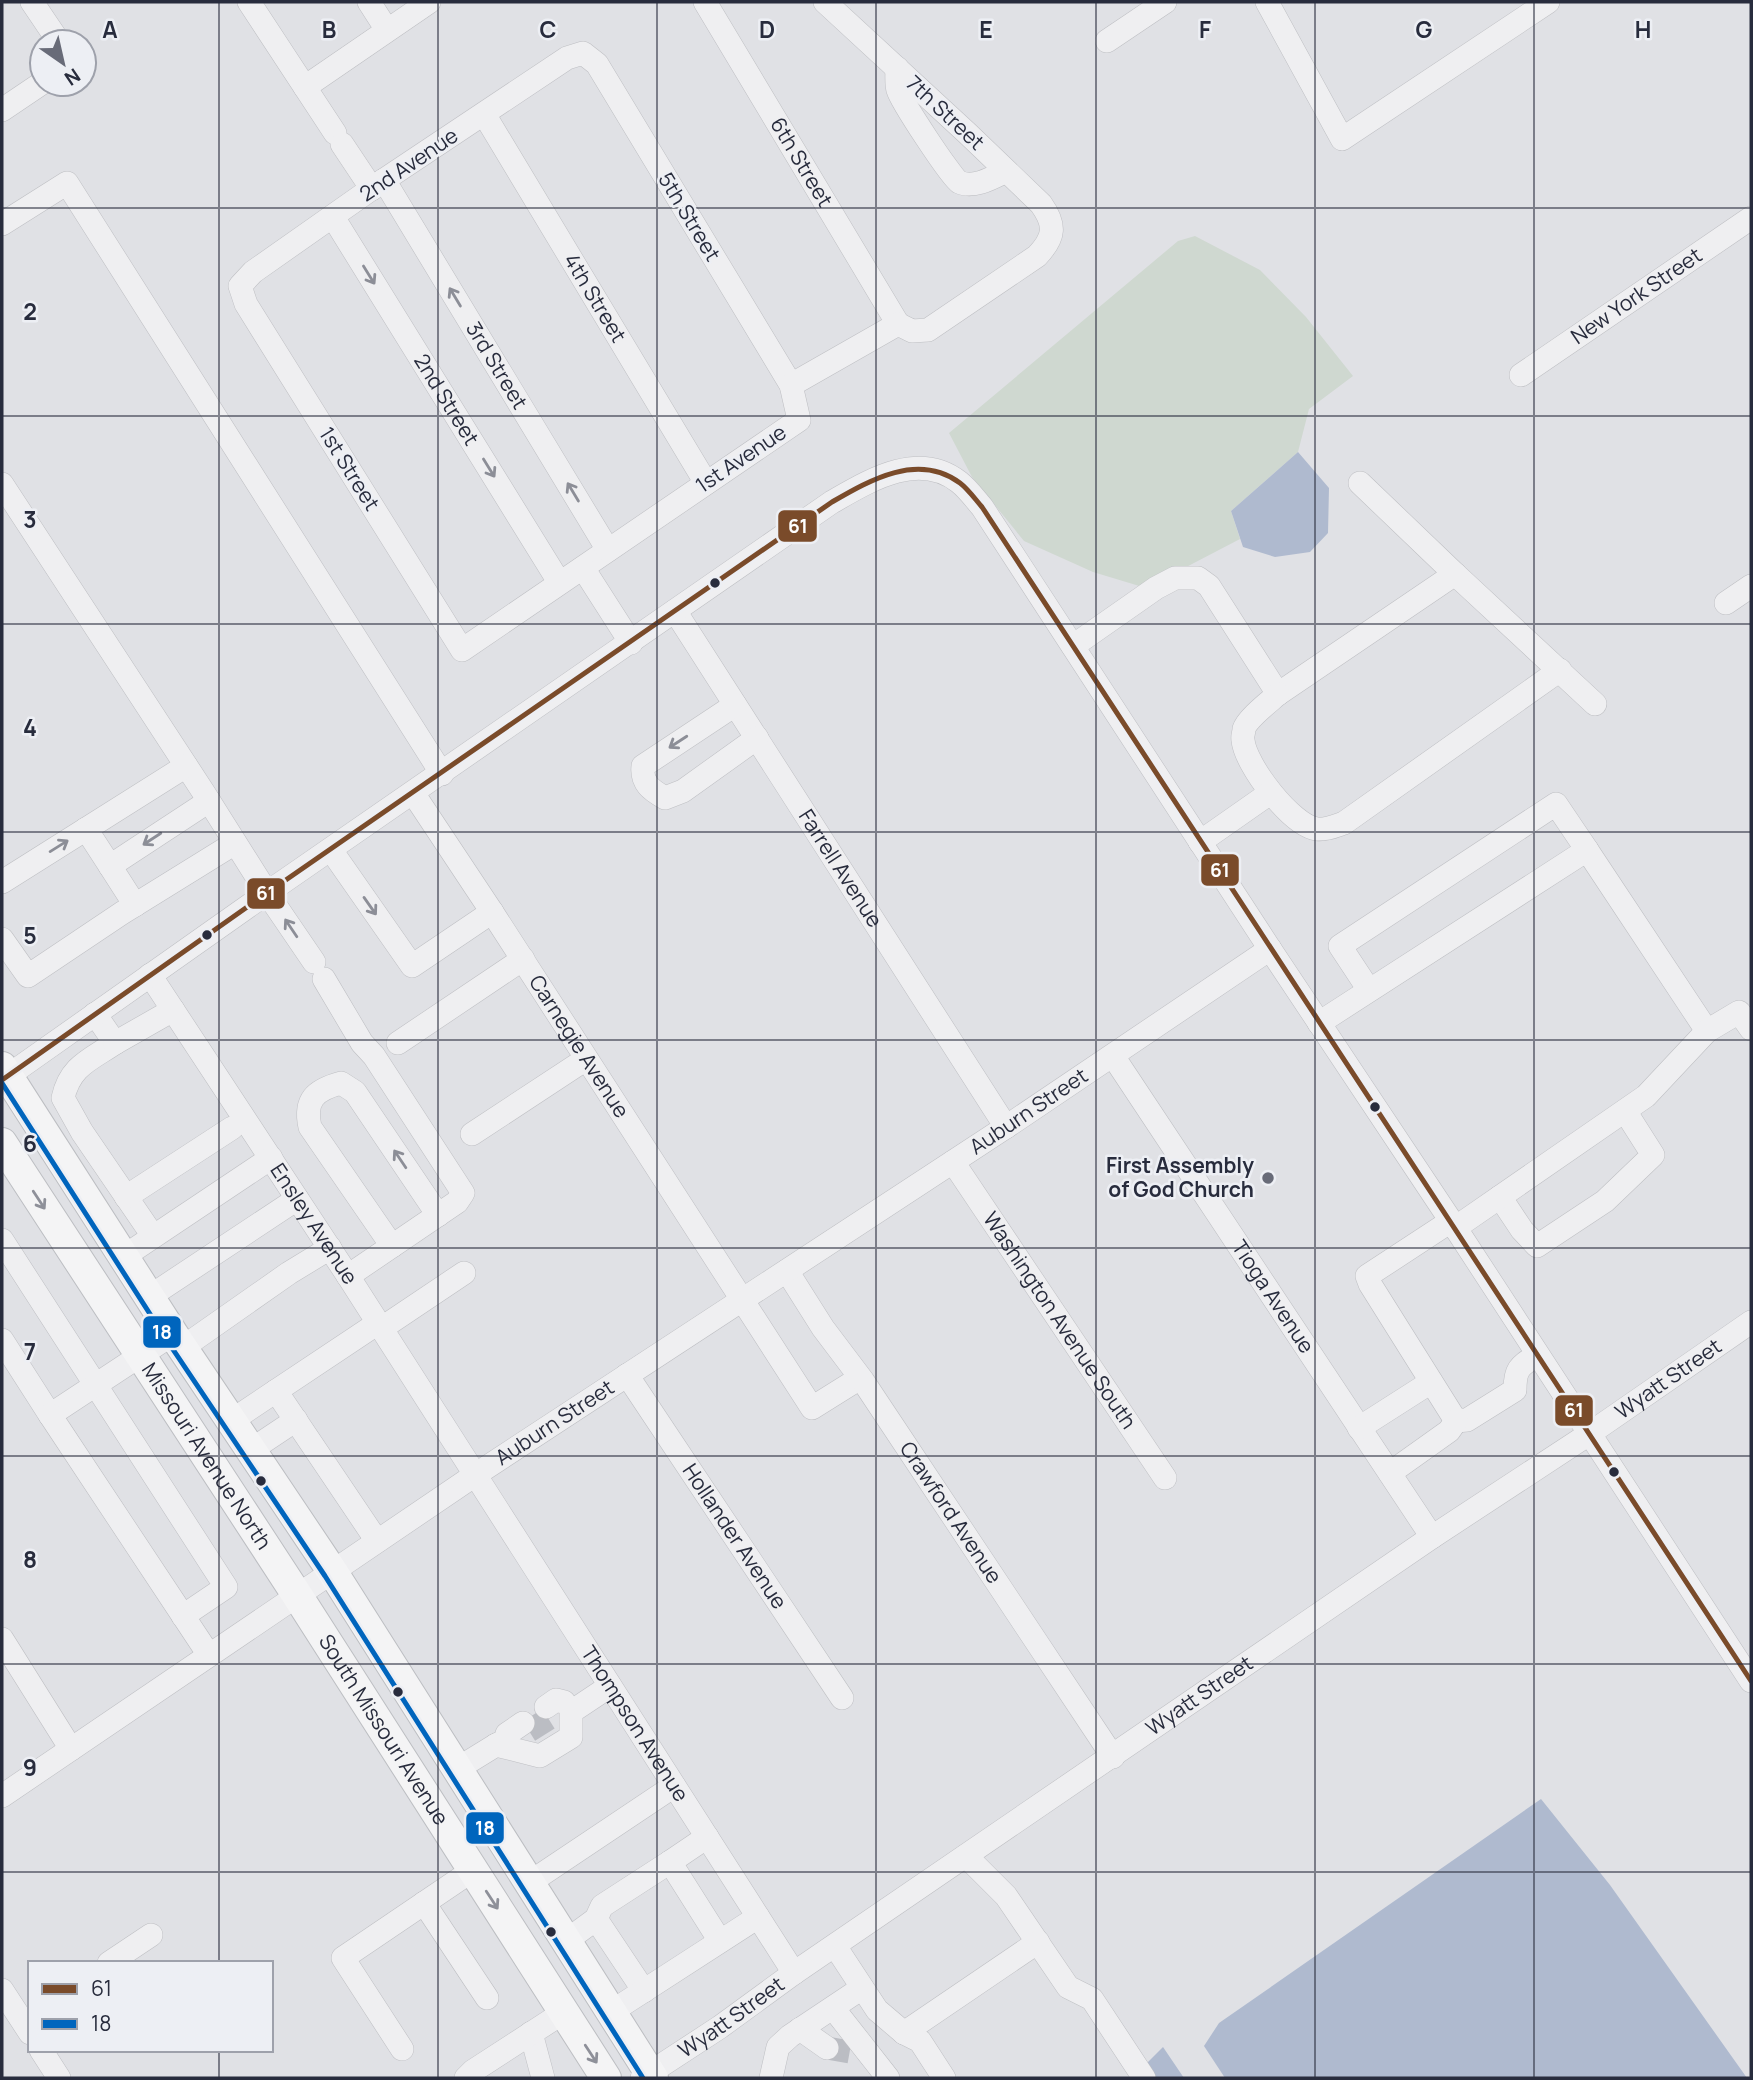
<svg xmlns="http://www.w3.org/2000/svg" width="1753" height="2080" font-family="Manrope,sans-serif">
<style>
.green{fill:#cfd8d0}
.water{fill:#afbacf}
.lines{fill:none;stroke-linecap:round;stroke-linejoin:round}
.minor-tunnel{stroke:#bbbdc3;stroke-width:23;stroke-dasharray:23 11;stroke-linecap:butt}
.minor-casing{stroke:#bebfc3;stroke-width:24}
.major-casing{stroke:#bcbec2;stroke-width:32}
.minor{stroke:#efeff1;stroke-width:23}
.major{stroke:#f4f4f5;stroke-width:30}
.bus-1-casing{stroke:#edeff4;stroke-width:10}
.bus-2-casing{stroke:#edeff4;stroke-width:10}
.bus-1{stroke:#7a4b2a;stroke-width:5}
.bus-2{stroke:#0065bd;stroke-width:5}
.oneway{stroke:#8c8e97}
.oneway2{stroke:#8e9099}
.grid{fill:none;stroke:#282c3d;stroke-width:2;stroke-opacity:0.55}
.bus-dot{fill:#282c3d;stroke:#edeff4;stroke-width:2.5}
.poi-dot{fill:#686b78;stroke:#edeff4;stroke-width:2.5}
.labels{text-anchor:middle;stroke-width:5;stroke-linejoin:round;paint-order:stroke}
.street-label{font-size:21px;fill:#282c3d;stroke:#edeff4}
.poi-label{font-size:21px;font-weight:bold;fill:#282c3d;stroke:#edeff4;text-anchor:end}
.grid-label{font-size:23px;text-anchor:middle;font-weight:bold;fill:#282c3d;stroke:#edeff4;stroke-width:5;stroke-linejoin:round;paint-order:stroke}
.line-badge{stroke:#edeff4;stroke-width:2.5}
.badge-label{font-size:19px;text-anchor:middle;font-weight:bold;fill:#fff}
</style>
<rect width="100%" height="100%" fill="#e0e1e5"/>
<path class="green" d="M1195,236L1260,270L1306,317L1353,376L1309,409L1298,452L1231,511L1240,539L1146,588L1093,572L1024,541L972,477L949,433L1178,241Z"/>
<path class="water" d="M1298,452L1329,488L1328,533L1310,552L1275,557L1243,547L1231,511Z
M1541,1799L1610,1885L1747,2078H1225L1204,2046L1219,2023Z
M1163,2047L1184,2078H1153L1145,2065Z"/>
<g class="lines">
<path class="minor-tunnel" d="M529,1731L553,1716
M827,2048L855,2053"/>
<defs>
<g id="minor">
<path d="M32,2L59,42"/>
<path d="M249,2L335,133"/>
<path d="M369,2L387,30"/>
<path id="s1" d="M705,2L898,324"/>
<path d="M1267,2L1342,139L1548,2"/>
<path d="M1107,41L1165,2"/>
<path d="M583,53L597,64L791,385L799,420L462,650L246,304L240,286L253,272L384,180L567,58Z"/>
<path d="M897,68C897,74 896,84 898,90C901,101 951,177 959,182C974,189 994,177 1006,171"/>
<path d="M305,87L429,2"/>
<path d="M2,110L42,83"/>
<path id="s2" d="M484,114L706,483"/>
<path d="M342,144L372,189"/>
<path id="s3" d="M384,180L608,550"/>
<path id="s4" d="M333,217L559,582"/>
<path d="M2,224L67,183L442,774"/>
<path id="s5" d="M1521,375L1751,218"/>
<path d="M791,385L898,324L912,331L928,330L1037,256C1055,237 1056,225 1041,204L967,133L825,2"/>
<path d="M1360,483L1455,574"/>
<path d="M2,484L204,793L267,893L314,962"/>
<path d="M583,568L631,643"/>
<path d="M1726,603L1751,586"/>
<path id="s6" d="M675,611L1006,1127"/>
<path d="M1073,646L1156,588L1175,578H1198L1209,586L1278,694L1455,574L1595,704"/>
<path d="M1278,694C1269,702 1247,719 1244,729C1244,733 1242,736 1243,740C1245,765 1292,826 1317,829C1326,830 1335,826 1344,823L1560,670"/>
<path d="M735,705L643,766C641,783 651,790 665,798L683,791L757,738"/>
<path id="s7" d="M413,793L492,912L812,1408L860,1378"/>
<path d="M86,829L110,866L209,801"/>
<path d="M1200,842L1270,793"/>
<path d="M331,850L412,966L492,912"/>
<path d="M110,866L135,905"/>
<path d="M2,882L186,766"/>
<path d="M2,939L28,976L122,913L235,843"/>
<path id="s8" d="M150,975L348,1276L794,1973"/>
<path d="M324,979L362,1043L374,1056L463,1193L457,1202L348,1276"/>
<path d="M1369,990L1340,946L1556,804L1587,850"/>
<path d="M95,1014L115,1043C90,1060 70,1066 63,1098L82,1132L153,1236"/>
<path d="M1319,1023L1587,850L1707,1031"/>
<path d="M115,1043L173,1010"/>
<path d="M398,1043L523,959"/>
<path id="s9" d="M1113,1056L1432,1537"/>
<path d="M2,1080L267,893L832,502C869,481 918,450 959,482C968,489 975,499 982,507L1270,949L1451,1221L1751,1681"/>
<path d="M472,1134L586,1059"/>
<path id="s10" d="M953,1162L1165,1478"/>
<path d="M126,1197L232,1128"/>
<path d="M1500,1197L1522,1230L1537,1246L1605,1201L1653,1155L1625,1111"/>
<path d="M1451,1221L1367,1276L1370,1284L1456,1421L1467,1420L1515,1390C1515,1368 1520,1366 1537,1355"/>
<path d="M1455,1228L1646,1096L1707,1031L1739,1012L1751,1029"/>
<path d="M2,1240L226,1587L183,1616"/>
<path d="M392,1246L310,1127C304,1100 315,1090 341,1083L355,1092L438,1215"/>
<path d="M123,1257L271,1158"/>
<path id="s11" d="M787,1271L823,1328L863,1381L1113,1757"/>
<path d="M149,1297L297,1199"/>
<path d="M382,1328L464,1273"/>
<path d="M2,1340L50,1415L173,1334"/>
<path d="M182,1348L289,1273L330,1248"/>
<path id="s12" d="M627,1375L842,1698"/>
<path d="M276,1391L377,1541"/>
<path d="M50,1415L209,1655"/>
<path d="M231,1421L378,1323"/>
<path d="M1359,1428L1431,1382"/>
<path d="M251,1450L296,1420"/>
<path d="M1390,1473L1449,1431L1456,1421"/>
<path d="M2,1639L71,1749"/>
<path d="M546,1707L556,1700L564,1702"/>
<path d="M496,1745L506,1740L507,1734L523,1723"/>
<path d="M457,1769L496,1745L540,1756L571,1737V1712L610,1686"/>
<path id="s13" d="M2,1796L475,1475L1006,1127L1270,949"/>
<path d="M707,1837L670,1862L720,1941"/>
<path d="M966,1856L1006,1896L1068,1987L1092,1999L1144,2078"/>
<path d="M529,1883L674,1786"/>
<path d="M424,1903L487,1998"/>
<path d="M596,1919L644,1991"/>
<path d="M566,1941L596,1919L602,1906L670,1862"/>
<path d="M835,1946L877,2010L904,2033L920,2041L944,2078"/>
<path d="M109,1963L151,1935"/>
<path d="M2,1990L30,2033"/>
<path d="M833,2008L888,2078"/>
<path d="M611,2012L758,1917"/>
<path d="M800,2029L827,2048"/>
<path d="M531,2033L543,2078"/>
<path d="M904,2033L1038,1942"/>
<path d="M402,2049L343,1958L473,1870"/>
<path d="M41,2050L59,2078"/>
<path d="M466,2078L473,2071L564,2012"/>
<path id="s14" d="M642,2078L720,2027L794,1973L1432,1537L1589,1434L1751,1322"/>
<path d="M771,2078L778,2047L790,2036L862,1988"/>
</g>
<g id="major">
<path d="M2,1067L173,1334L332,1571L653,2078"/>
<path id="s15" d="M2,1143L297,1595L606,2078"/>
</g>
</defs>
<use href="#minor" class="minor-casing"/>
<use href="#major" class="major-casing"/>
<use href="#minor" class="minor"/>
<use href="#major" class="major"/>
<defs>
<path id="bus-1" d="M2,1080L267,893L832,502C870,480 918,452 960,483C968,489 975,499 982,507L1751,1681"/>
<path id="bus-2" d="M2,1083L166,1339L325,1576L643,2078"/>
</defs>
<use href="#bus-1" class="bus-1-casing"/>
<use href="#bus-2" class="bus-2-casing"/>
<use href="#bus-1" class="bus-1"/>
<use href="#bus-2" class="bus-2"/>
</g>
<defs><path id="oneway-shaft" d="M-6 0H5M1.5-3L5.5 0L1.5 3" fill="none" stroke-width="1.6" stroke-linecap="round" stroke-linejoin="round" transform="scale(1.75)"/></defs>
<g class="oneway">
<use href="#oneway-shaft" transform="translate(369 275) rotate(58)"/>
<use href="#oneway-shaft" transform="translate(455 297) rotate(-121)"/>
<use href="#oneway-shaft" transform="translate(489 468) rotate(58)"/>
<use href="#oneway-shaft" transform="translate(573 492) rotate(-121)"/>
<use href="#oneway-shaft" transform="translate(678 742) rotate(147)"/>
<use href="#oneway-shaft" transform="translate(152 839) rotate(147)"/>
<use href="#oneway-shaft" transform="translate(59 846) rotate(-32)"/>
<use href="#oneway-shaft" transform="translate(370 906) rotate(55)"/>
<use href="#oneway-shaft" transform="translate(291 928) rotate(-124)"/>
<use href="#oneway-shaft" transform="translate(400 1159) rotate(-124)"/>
</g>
<g class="oneway2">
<use href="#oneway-shaft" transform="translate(39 1200) rotate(57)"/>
<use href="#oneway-shaft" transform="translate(492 1900) rotate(57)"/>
<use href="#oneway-shaft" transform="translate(591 2054) rotate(57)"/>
</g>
<path class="grid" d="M219,2V1963M438,2V2078M657,2V2078M876,2V2078M1096,2V2078M1315,2V2078M1534,2V2078M2,208H1751M2,416H1751M2,624H1751M2,832H1751M2,1040H1751M2,1248H1751M2,1456H1751M2,1664H1751M2,1872H1751M219,2050V2078"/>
<g class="bus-dot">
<circle cx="715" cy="583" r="6"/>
<circle cx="207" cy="935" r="6"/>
<circle cx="1375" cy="1107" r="6"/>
<circle cx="1614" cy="1472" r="6"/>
<circle cx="261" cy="1481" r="6"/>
<circle cx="398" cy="1692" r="6"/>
<circle cx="551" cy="1932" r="6"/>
</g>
<circle class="poi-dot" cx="1268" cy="1178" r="7"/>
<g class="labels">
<g class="street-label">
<text transform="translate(945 113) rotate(43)" y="7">7th Street</text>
<text dy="7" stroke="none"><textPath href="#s1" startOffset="187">6th Street</textPath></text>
<text transform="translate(409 165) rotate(-34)" y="7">2nd Avenue</text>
<text transform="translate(689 217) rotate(59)" y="7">5th Street</text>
<text dy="7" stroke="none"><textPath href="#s5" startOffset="140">New York Street</textPath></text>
<text dy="7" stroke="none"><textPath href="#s2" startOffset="215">4th Street</textPath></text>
<text dy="7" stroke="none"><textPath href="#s3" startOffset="217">3rd Street</textPath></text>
<text dy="7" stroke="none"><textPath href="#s4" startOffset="215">2nd Street</textPath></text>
<text transform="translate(741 459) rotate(-34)" y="7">1st Avenue</text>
<text transform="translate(349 469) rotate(58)" y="7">1st Street</text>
<text dy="7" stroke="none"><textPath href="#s6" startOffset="306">Farrell Avenue</textPath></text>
<text dy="7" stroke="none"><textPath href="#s7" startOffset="303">Carnegie Avenue</textPath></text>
<text dy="7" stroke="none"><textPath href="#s13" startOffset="1234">Auburn Street</textPath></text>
<text dy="7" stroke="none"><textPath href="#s8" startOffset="298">Ensley Avenue</textPath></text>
<text dy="7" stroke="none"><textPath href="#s9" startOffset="289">Tioga Avenue</textPath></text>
<text dy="7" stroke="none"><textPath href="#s10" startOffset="191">Washington Avenue South</textPath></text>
<text dy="7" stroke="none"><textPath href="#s14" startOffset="1242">Wyatt Street</textPath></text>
<text dy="7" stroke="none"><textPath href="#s13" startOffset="667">Auburn Street</textPath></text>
<text dy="7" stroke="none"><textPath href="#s15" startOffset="374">Missouri Avenue North</textPath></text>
<text dy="7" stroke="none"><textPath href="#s11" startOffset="292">Crawford Avenue</textPath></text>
<text dy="7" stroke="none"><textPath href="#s12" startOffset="194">Hollander Avenue</textPath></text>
<text dy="7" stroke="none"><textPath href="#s14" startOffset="676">Wyatt Street</textPath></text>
<text dy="7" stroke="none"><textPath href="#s8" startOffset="892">Thompson Avenue</textPath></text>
<text dy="7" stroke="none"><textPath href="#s15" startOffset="700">South Missouri Avenue</textPath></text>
<text dy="7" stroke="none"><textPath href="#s14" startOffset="108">Wyatt Street</textPath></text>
</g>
<g class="poi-label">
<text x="1254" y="1173">First Assembly<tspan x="1254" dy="24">of God Church</tspan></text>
</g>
</g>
<g class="grid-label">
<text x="110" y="38">A</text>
<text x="329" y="38">B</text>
<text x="548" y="38">C</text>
<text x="767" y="38">D</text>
<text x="986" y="38">E</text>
<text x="1205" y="38">F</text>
<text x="1424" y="38">G</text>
<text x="1643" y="38">H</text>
<text x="30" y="320">2</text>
<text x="30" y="528">3</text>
<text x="30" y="736">4</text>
<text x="30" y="944">5</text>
<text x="30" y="1152">6</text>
<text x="30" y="1360">7</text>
<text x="30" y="1568">8</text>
<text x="30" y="1776">9</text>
</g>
<g class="line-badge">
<rect x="777" y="509" width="41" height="34" rx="7" fill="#7a4b2a"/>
<rect x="1200" y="853" width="40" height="34" rx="7" fill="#7a4b2a"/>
<rect x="246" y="877" width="40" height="33" rx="7" fill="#7a4b2a"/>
<rect x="142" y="1315" width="40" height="34" rx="7" fill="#0065bd"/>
<rect x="1554" y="1394" width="40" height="33" rx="7" fill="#7a4b2a"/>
<rect x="465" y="1811" width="40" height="34" rx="7" fill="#0065bd"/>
</g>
<g class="badge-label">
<text x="798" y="533">61</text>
<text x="1220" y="877">61</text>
<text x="266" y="900">61</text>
<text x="162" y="1339">18</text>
<text x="1574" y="1417">61</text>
<text x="485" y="1835">18</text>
</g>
<rect width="1753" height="2080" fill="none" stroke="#282c3d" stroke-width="7"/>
<rect x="28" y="1961" width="245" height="91" fill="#edeff4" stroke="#9ea1ab" stroke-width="2"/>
<rect x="42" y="1984" width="35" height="10" fill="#7a4b2a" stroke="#9ea1ab" stroke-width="2"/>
<text x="91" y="1996" font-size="21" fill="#282c3d">61</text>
<rect x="42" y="2019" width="35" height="10" fill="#0065bd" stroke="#9ea1ab" stroke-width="2"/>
<text x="91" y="2031" font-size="21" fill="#282c3d">18</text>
<g transform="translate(63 63) rotate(146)"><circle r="33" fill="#edeff4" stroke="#9ea1ab" stroke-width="2"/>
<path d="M0-5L12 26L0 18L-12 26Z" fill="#686b78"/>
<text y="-10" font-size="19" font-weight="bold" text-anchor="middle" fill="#282c3d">N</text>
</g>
</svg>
